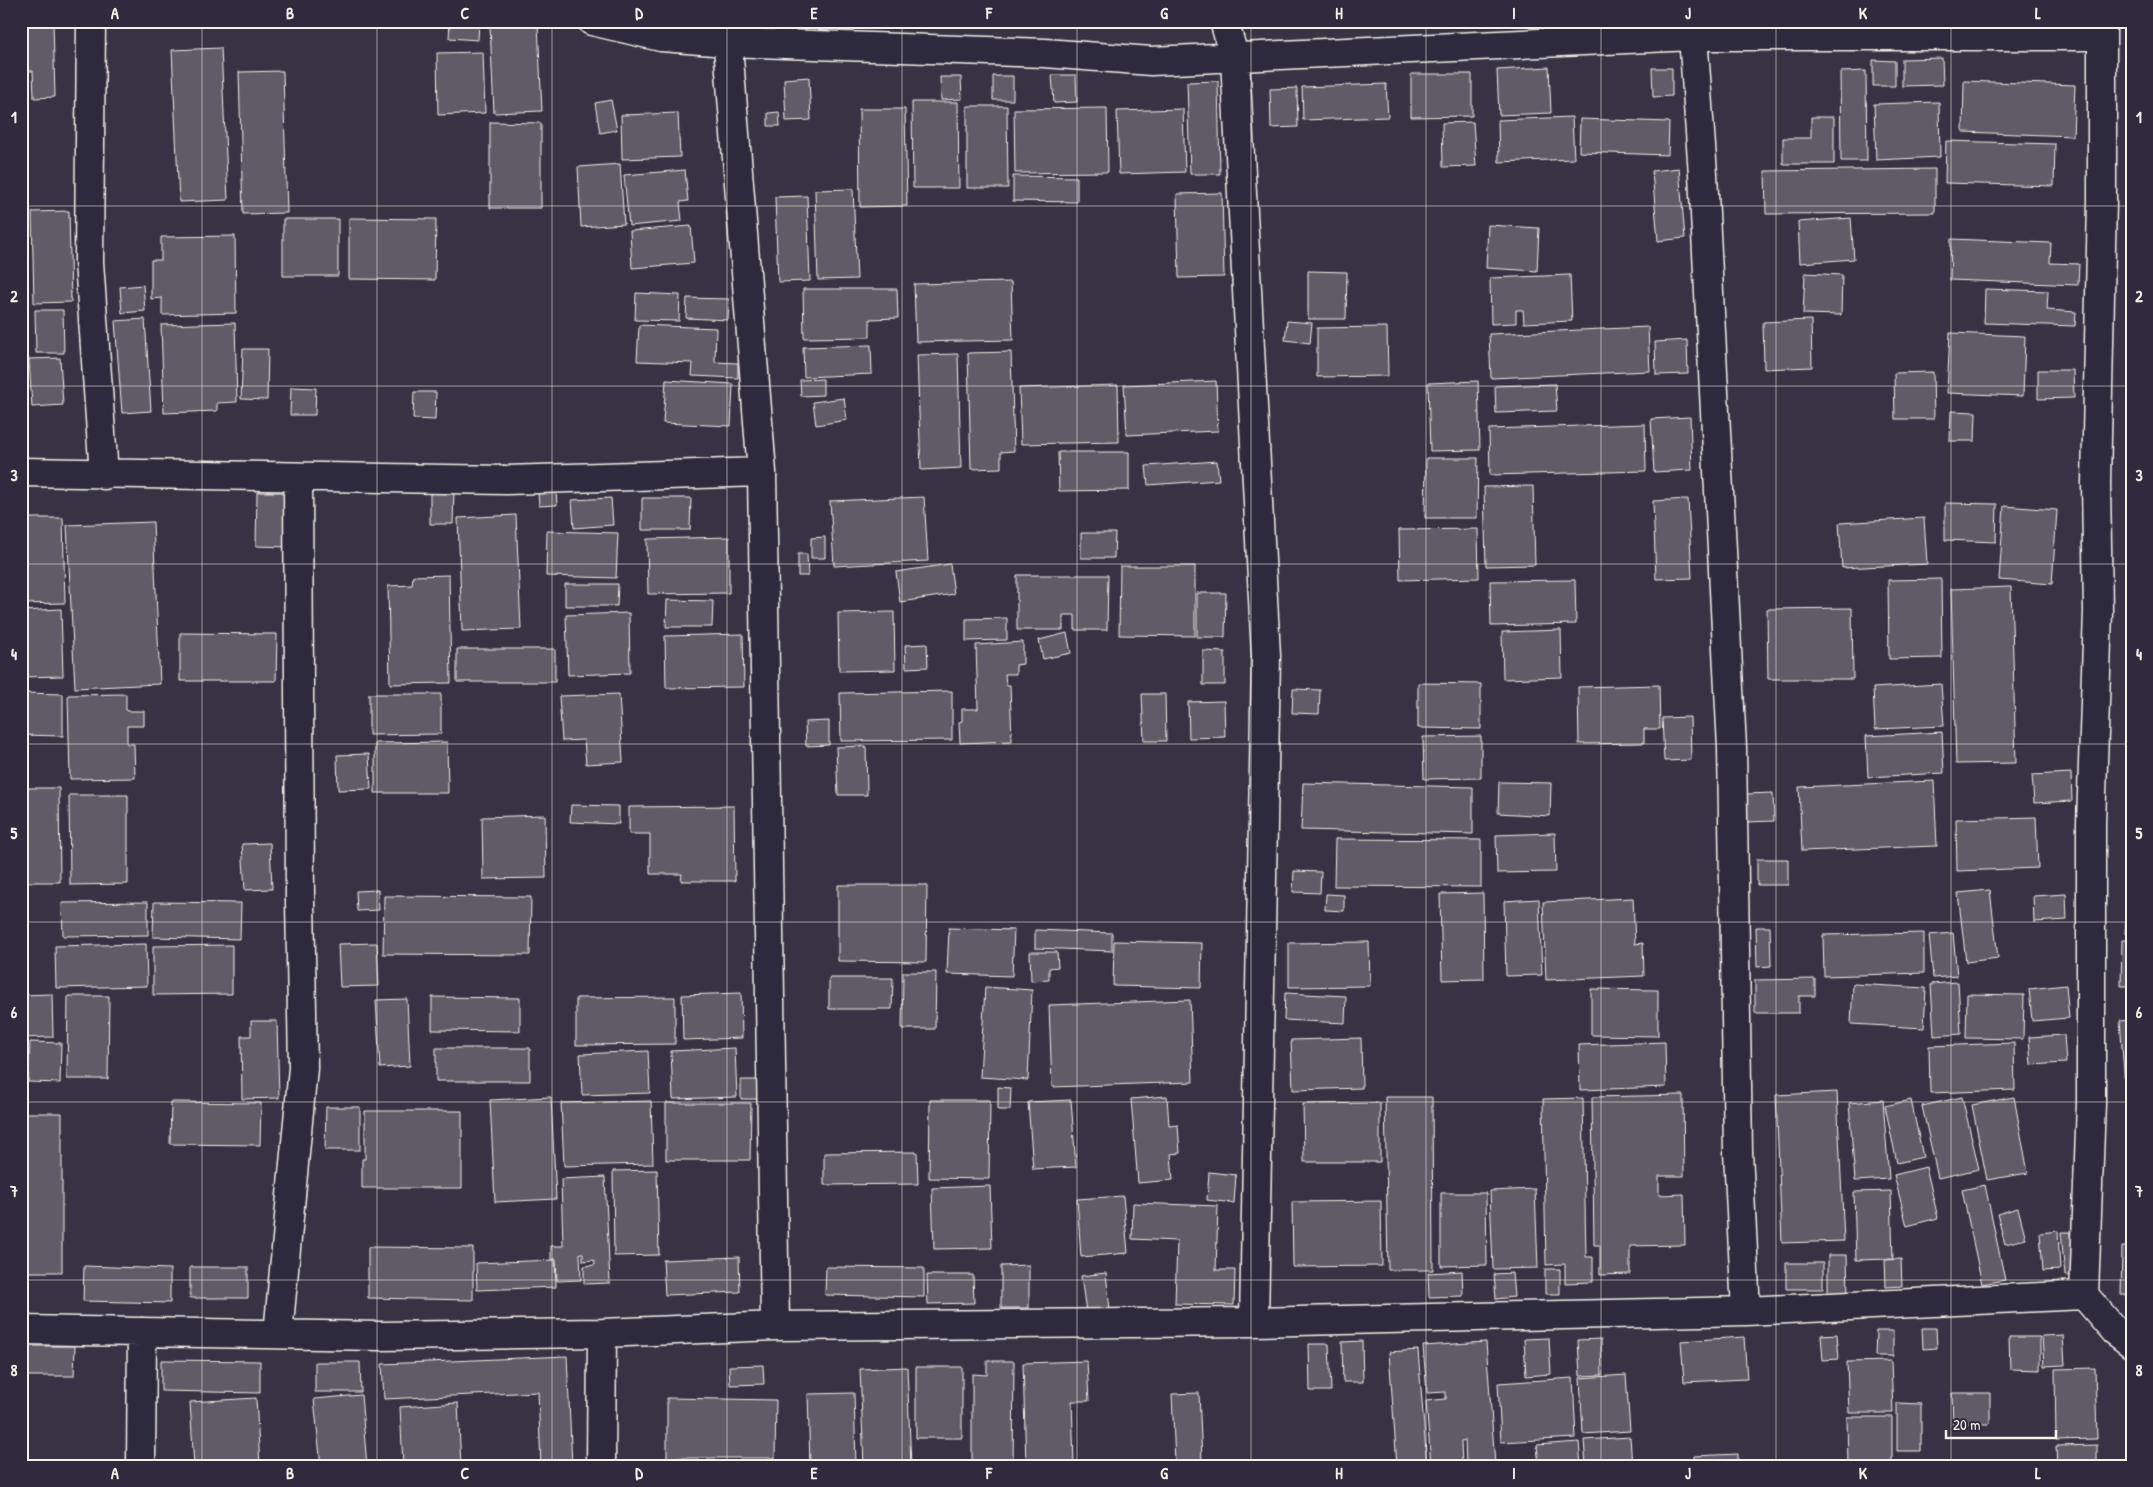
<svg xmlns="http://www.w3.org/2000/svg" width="2153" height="1487" font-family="'Patrick Hand',sans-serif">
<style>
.building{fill:#5f5c67;stroke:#f4f1e8}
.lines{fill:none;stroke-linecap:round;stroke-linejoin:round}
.minor-casing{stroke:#f4f1e8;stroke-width:31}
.minor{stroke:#2f2a3d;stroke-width:28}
.grid{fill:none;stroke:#f4f1e8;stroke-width:1;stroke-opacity:0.55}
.neatline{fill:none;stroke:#f4f1e8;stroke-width:2}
.grid-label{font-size:16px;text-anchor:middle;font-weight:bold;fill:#f4f1e8}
</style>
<rect width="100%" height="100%" fill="#373244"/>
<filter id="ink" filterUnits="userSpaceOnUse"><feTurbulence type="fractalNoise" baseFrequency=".02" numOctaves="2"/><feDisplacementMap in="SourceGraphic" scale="10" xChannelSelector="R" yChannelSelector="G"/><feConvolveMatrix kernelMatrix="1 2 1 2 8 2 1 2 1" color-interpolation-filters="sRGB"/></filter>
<g filter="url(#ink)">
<path class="building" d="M21,21H53L55,97L34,98L33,71H21Z
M450,21H479L478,40L449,38Z
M538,24L542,111L494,113L490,26Z
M221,48L228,200L179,202L172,50Z
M483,52L485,113L438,115L437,53Z
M1942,58L1943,85L1902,86V59Z
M1873,60L1895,61V86H1873Z
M1549,67L1551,113L1499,115L1497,70Z
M1652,68H1672V96L1653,97Z
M283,71L287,213L243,214L239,72Z
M1866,71L1867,161H1841L1840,72Z
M1411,74H1472V116L1411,117Z
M1052,75H1076L1077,102L1054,103Z
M993,76H1013V100H993Z
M809,77L811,120L786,121L784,79Z
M940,77H961L962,99L941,100Z
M1218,81L1220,174H1190L1187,82Z
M1964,81L2075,85L2073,136L1963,132Z
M1386,84L1388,117L1303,120L1302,87Z
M1297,88L1298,127L1271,128L1270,89Z
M611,100L617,130L600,133L595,103Z
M912,102H958L959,188H913Z
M1939,102L1940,157L1876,160L1874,104Z
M967,106H1007L1008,188H967Z
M1107,108L1108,172L1015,173L1014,109Z
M859,109H905L907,206L860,207Z
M1183,109L1185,172L1119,174L1117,111Z
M779,112L780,126H768V113Z
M678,113L680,157L622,159L621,115Z
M1572,117L1574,159L1499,162L1498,120Z
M1811,117H1834V164H1783V138H1811Z
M1580,119L1669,122L1668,155L1579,152Z
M490,122L541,123V208H490Z
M1473,122L1476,166L1443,167L1442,123Z
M1946,141L2055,144L2054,186L1945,183Z
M620,164L624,224L581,227L578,167Z
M1679,168L1685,238L1658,241L1652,171Z
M1935,169V213L1766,214L1765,171Z
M685,170L688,201L680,202L682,221L629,226L624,175Z
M1013,176L1077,177V202L1013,201Z
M853,189L857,279L818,280L815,190Z
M1222,193L1224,277L1179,278L1177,194Z
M807,196L810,281L778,282L775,197Z
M69,211L71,302L34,303L32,212Z
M349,218L436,219L435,280L349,279Z
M1851,218L1854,259L1800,263L1798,222Z
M283,219H338V276H283Z
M1488,225L1539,228L1537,271L1486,268Z
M691,226L694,263L632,268L630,231Z
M235,236L236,313L162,315V298L151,299V260H161V237Z
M1951,239L2051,243L2050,263L2079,264L2078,285L1950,280Z
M1308,271L1347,272L1346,319H1308Z
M1805,273L1842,275L1841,315L1803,314Z
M1570,275L1572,321L1524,323L1523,310H1516V323L1491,324L1490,278Z
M1011,282L1013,340L916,342L914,284Z
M143,285L145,311L122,313L120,287Z
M803,289H897L898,318L870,319V337L804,338Z
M1985,289L2048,291L2047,310L2076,312L2075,326L1984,323Z
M636,293L680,295L679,321L635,320Z
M687,298L729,299L728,320L686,318Z
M35,310H63L64,353H36Z
M145,319L151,411L122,413L115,321Z
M1811,320L1812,367L1764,369L1763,322Z
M1287,321L1312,323L1310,343L1285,340Z
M235,323L237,402L217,403V411L164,413L161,325Z
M639,325L716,328L715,362L738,363V378L692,376L693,363L637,361Z
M1387,327L1388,376L1317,377V328Z
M1648,327L1650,371L1491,378L1489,334Z
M1950,333L2025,336L2023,396L1947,393Z
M1687,340L1688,374L1656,375L1655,342Z
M871,345L872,374L804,377L803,347Z
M243,349H268L267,400L241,399Z
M1011,352L1014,451L1001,452V468L971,469L968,353Z
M958,354L961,468L921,470L917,355Z
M60,358L63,405L32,407L29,359Z
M2038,370H2073L2074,398L2038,399Z
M1933,372L1934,419H1895L1894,373Z
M823,379V395L801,396L800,380Z
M666,380L733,384L731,426L663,423Z
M1216,381L1218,431L1127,435L1124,385Z
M1478,381L1480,450L1430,451L1428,383Z
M1555,384L1557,411L1496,413L1495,386Z
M1118,385L1119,442L1021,444L1019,388Z
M291,387L316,388L315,415H290Z
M414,392H436L435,420L413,419Z
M844,398L847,420L816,425L813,402Z
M1951,411L1976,412L1975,441H1950Z
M1690,417L1692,470L1654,472L1651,419Z
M1645,424L1646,471L1490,475L1489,429Z
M1058,452H1129V490L1059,491Z
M1426,458H1478L1477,518H1425Z
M1217,461L1219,480L1148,485L1146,466Z
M1533,486L1535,565L1486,566L1484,487Z
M430,489L454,490L453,524H430Z
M556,491L557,505L539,506L538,492Z
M257,492H290L289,547L256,546Z
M924,497L928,561L834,566L830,501Z
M611,498L613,525L574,528L572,500Z
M642,498H691L690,530H642Z
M1688,499L1692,578L1656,579L1653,501Z
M1945,503L1997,504L1996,542L1945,540Z
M2004,506L2057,510L2052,584L1999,580Z
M516,515L521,629L462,631L458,518Z
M21,518H63L65,603L21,604Z
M1924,518L1927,564L1842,568L1839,523Z
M153,522L160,684L75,688L67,525Z
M1478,529L1479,578L1400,580L1399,530Z
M547,531L618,533L616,578L546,576Z
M1081,533H1115L1114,558H1081Z
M729,537V593L648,594L647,539Z
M825,537V558H811V538Z
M798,554H807L808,576H798Z
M950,564L954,594L900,602L896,572Z
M1120,566H1195V636L1119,635Z
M449,575L451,683L390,684L388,586L412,585L413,576Z
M1017,575H1108L1107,630H1075V615H1063V630H1017Z
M1941,579L1942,658L1889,659L1888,580Z
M1575,580L1576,624L1491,626L1490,581Z
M565,584H618L617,606H565Z
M2011,587L2016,763L1956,764L1951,589Z
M1197,593H1226L1225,637H1197Z
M667,600L713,601L712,627H666Z
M1852,608L1853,679H1768L1767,609Z
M61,609L63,676L21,677V611Z
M894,612L895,670L839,671L838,613Z
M629,613L630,673L568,675L566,615Z
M1007,618V640L966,641V619Z
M1561,630L1562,677L1503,679L1502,632Z
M180,633L277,634L276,681H180Z
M1067,633L1071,653L1043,659L1039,640Z
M743,634L744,687L666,688L665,636Z
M1023,642V664L1016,665V674H1005L1006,685H1010L1012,741L960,743L959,722L962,721V709H978L976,645Z
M927,644L928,667L906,668L905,645Z
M457,649H555V682H457Z
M1203,651L1225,652V685H1203Z
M1418,683L1481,684V729L1418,728Z
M1941,684L1944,726L1875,729L1873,688Z
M1659,685L1660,729H1644V743L1579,744L1578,687Z
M1293,689L1320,690L1319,714L1292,713Z
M952,691V740L841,741L840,693Z
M21,693L63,694V736L21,735Z
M126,694V711H144V726H127V744H134L135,778L70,779L68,695Z
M369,694H441V734L369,735Z
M619,694L623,762L586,764L584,740L562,741L559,696Z
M1142,694H1165L1166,741H1144Z
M1224,701L1225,737L1189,738L1188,702Z
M1690,717L1691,760L1664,761L1662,718Z
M829,721V745L806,746L805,722Z
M2128,731H2132V758L2126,757Z
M1942,732L1944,773L1868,777L1866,736Z
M1481,736V778L1424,779L1423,737Z
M447,742L448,793H375V743Z
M866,746L867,795H838L836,747Z
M369,754L371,789L338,790L337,755Z
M2071,773L2072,801L2034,803L2032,775Z
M1934,781L1937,846L1802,851L1799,787Z
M1499,782L1551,783L1550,816L1498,813Z
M1303,783L1473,787V834L1301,830Z
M22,788H59L60,882H22Z
M1773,793L1774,821L1747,822L1746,794Z
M69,795H128V884L70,885Z
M571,805L619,806V824L570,822Z
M734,806L735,881H681L682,874H650V834H629V807Z
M545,815L546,878L483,879L482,817Z
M2036,817L2038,868L1957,871L1956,819Z
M1555,833L1556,872L1497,873L1496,835Z
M1335,839L1481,840V887L1334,886Z
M270,843L272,889L245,890L242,844Z
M1757,859H1788V885H1757Z
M1294,871L1321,872L1320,893L1293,892Z
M838,885H927L926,962L838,961Z
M378,890L379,910L357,911L356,891Z
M1990,890L1998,958L1966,962L1958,893Z
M21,893L24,894L22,939H21Z
M1483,893L1484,979L1442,980L1440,894Z
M1326,894L1344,895V911L1325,910Z
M2066,894L2067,920L2034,922L2033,896Z
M384,896L531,897L530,955L383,954Z
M1633,898L1635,944L1643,943L1644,976L1546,980L1543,902Z
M1539,899L1542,975L1506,976L1504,901Z
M148,902V935L63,936L62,903Z
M154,902L241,903L240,939L153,937Z
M2126,917H2132V935L2125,934Z
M1756,927H1770L1771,966L1757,967Z
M949,928L1014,930L1012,976L947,974Z
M1035,930L1112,933V951L1035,948Z
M1924,933V973L1824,976L1823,935Z
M1953,933L1957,976L1933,978L1929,935Z
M2122,940H2132V986H2121Z
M1114,941L1202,943L1201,988L1113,986Z
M1369,942L1370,986L1289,987V943Z
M377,943L379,986L340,987L338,944Z
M146,944L147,986L56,988L55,946Z
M232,945V994L153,995V946Z
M1030,952H1057L1058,967L1049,968V980L1031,981Z
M903,972H936L935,1029H902Z
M829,978H893L892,1009H829Z
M1815,979V996H1799V1013H1755V980Z
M1958,982L1961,1034L1934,1036L1931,984Z
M1853,984L1926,988L1924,1028L1851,1024Z
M2066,985L2069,1018L2032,1021L2029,989Z
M985,987L1032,990L1028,1080L980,1077Z
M1591,989L1658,990V1036L1591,1035Z
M741,993L742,1038L683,1040L682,995Z
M1285,993L1346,996L1345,1023L1284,1020Z
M52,994L53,1037L21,1038V995Z
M1967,994L2024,995L2023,1039L1966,1038Z
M68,996H109L108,1079H67Z
M432,997L520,998V1031L432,1030Z
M675,997V1044L576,1045V998Z
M407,999L410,1066L380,1068L376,1000Z
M1190,1000L1193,1082L1052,1087L1049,1005Z
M2132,1020V1084L2125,1085L2120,1021Z
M251,1021H277L279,1098L242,1099L241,1036H251Z
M2064,1035L2066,1063L2031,1065L2029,1037Z
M1361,1038L1362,1088L1293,1090L1291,1040Z
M30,1042L61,1043L60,1083L28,1082Z
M1665,1042L1666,1087L1580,1090L1579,1045Z
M2014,1043L2015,1090L1930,1093L1929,1046Z
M436,1048H530V1081H436Z
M735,1048L737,1097L673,1099L671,1051Z
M648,1051L650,1093L582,1095L580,1054Z
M741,1080H762V1099H741Z
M998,1087L1011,1088L1010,1110H998Z
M1837,1092L1844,1241L1782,1243L1776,1095Z
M1683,1095L1684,1176H1659V1195L1684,1194L1685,1245L1630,1246V1274L1600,1275V1245H1594L1592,1097Z
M1167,1096L1169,1126L1178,1125L1180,1153L1171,1154L1173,1180L1138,1183L1131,1099Z
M551,1097L556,1199L495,1202L490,1100Z
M1385,1097H1432L1433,1270H1388Z
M1962,1097L1979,1169L1938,1178L1922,1106Z
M2014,1097L2028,1173L1987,1180L1972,1105Z
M1583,1098L1586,1257H1593V1282L1565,1283V1264L1546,1265L1543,1099Z
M930,1100H990L989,1179L929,1178Z
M1071,1100L1076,1167L1033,1169L1028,1102Z
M1883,1100L1889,1179L1855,1181L1849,1103Z
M1911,1100L1923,1157L1897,1163L1885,1106Z
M651,1101L653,1164L564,1166L561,1103Z
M171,1102L261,1103L260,1145L170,1144Z
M666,1103H751L750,1160H666Z
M1380,1103V1162H1304L1303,1104Z
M326,1107H360V1150H325Z
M365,1111H462V1188H362V1159H365Z
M21,1113H62V1272H21Z
M2128,1123H2132V1141H2128Z
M917,1152L918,1184L824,1185V1153Z
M1926,1167L1938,1218L1907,1226L1894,1175Z
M657,1170L659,1255L614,1256L613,1171Z
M1209,1172L1236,1175L1234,1203L1207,1200Z
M605,1177L610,1283L584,1284V1266L595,1265L594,1260L583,1261V1253H580L581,1280L557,1281L556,1259H551V1246H563L561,1179Z
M1985,1185L2005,1280L1982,1284L1962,1190Z
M990,1186L992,1248L934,1249L932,1188Z
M1535,1189L1538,1268L1493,1269L1490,1191Z
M1891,1191L1893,1259L1856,1260L1854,1192Z
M1441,1193H1486L1487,1265L1441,1266Z
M1123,1196L1128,1253L1081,1257L1077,1199Z
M1381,1201L1382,1266L1293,1267L1292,1202Z
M1133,1203L1218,1206L1216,1270H1235L1234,1305L1175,1304L1177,1241L1132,1239Z
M2018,1208L2026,1239L2005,1244L1997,1214Z
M2058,1231L2060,1270L2043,1271L2040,1233Z
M2061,1232H2071L2075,1275L2065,1276Z
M368,1247L473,1248V1300L368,1298Z
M2122,1247H2132V1295H2121Z
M1828,1255H1847L1848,1297H1828Z
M739,1257L740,1292L665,1295L663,1260Z
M1901,1259L1902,1286L1886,1287L1885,1260Z
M555,1260L556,1287L477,1290L476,1263Z
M1786,1263H1823V1289H1786Z
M1029,1265V1308H1001V1266Z
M84,1266L170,1269V1303L83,1301Z
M190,1267H248V1298H190Z
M826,1267L924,1268V1297L825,1295Z
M1545,1269H1560V1294H1545Z
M1462,1271L1463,1296L1429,1297L1428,1273Z
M1106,1273L1110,1310L1086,1312L1081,1276Z
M1512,1273L1514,1297L1496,1299L1494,1274Z
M927,1275H973L974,1303L928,1304Z
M1922,1328H1936L1937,1348L1923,1349Z
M1876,1331H1893V1356H1875Z
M1837,1334L1839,1359L1823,1360L1821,1335Z
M2063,1335L2065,1365L2044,1366L2042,1336Z
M1744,1337L1747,1379L1684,1382L1681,1341Z
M2009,1337H2040V1370L2010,1369Z
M1549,1338L1551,1374L1526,1376L1524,1339Z
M1601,1339L1602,1375L1580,1376L1578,1340Z
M1362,1341L1363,1382H1343L1342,1342Z
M1486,1342L1495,1464L1464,1466L1466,1465L1465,1440L1461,1441L1462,1466H1431L1426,1401L1446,1399V1392L1427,1393L1423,1346Z
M1309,1344H1329L1331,1391H1310Z
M21,1346H75L74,1376H21Z
M1418,1350L1427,1466H1397L1389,1352Z
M567,1356L572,1466H541L538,1392L384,1399L382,1364Z
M161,1360L260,1361V1393L161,1391Z
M987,1361H1014L1013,1466H972V1374L987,1375Z
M1087,1361L1089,1401H1072L1074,1466H1026L1023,1363Z
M1891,1361L1893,1413H1849L1847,1362Z
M315,1362H360L361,1392H315Z
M763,1365L764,1384L730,1385L729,1366Z
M907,1367L911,1466H864L860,1369Z
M916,1367H962V1438H916Z
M2095,1368L2097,1439L2056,1440L2055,1369Z
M1626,1375L1630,1431L1583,1434L1580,1378Z
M1573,1378L1576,1438L1501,1442L1498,1383Z
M854,1393L856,1466H810L808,1394Z
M1199,1393L1202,1462L1175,1463L1172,1394Z
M1952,1393H1990V1424H1953Z
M361,1395L367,1466H321L314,1399Z
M256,1398L260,1466H194L190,1402Z
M667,1398L776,1400L775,1458H667Z
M458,1403L461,1466H403L400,1407Z
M1897,1403L1921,1404V1451H1897Z
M1847,1417H1892V1466H1848Z
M1630,1437L1632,1466H1586L1584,1440Z
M1579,1442L1581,1466H1539L1537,1445Z
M2097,1445V1466H2057L2056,1446Z
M1738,1454V1466H1694V1456Z
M669,1462L782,1464V1466H669Z"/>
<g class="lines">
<defs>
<path id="minor" d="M91,21L89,262L104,475
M592,21L661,37L727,42L1045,53L1151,61L1693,36H2101
M726,21L762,472L775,1326
M1224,21L1235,59L1266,656L1254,1322
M1682,22L1693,36L1703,174L1732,748L1738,1152L1746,1311
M21,472L506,480L762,472
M2084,1295L2091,1103V824L2098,611L2096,483L2102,201V21
M21,1330L379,1336L602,1333L775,1326L1254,1322L1746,1311L2084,1295L2115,1331L2132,1344
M278,1334L303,1068L300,900L298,477
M141,1466L142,1332
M601,1466L602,1333"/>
</defs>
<use href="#minor" class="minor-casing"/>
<use href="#minor" class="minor"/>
</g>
</g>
<path class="grid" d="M202,21V1466M377,21V1466M552,21V1466M727,21V1466M902,21V1466M1077,21V1466M1251,21V1466M1426,21V1466M1601,21V1466M1776,21V1466M1951,21V1466M21,206H2132M21,386H2132M21,564H2132M21,744H2132M21,922H2132M21,1102H2132M21,1280H2132"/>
<rect width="2153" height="1487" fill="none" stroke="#2f2a3d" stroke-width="55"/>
<path d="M1946 1430v8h110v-8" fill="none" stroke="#f4f1e8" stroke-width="2.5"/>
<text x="1953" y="1430" font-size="15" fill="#f4f1e8" stroke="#2f2a3d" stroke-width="4" paint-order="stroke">20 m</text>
<rect x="28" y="28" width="2098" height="1432" class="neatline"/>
<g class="grid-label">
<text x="115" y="19">A</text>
<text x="290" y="19">B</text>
<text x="465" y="19">C</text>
<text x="639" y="19">D</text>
<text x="814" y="19">E</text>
<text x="989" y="19">F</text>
<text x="1164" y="19">G</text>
<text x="1339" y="19">H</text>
<text x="1514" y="19">I</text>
<text x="1688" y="19">J</text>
<text x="1863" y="19">K</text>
<text x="2038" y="19">L</text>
<text x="14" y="123">1</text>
<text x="2139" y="123">1</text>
<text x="14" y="302">2</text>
<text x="2139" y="302">2</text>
<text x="14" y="481">3</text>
<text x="2139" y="481">3</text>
<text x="14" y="660">4</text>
<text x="2139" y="660">4</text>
<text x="14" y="839">5</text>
<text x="2139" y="839">5</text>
<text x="14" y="1018">6</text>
<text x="2139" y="1018">6</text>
<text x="14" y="1197">7</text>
<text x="2139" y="1197">7</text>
<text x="14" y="1376">8</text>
<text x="2139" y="1376">8</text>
<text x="115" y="1479">A</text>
<text x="290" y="1479">B</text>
<text x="465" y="1479">C</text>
<text x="639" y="1479">D</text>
<text x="814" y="1479">E</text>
<text x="989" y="1479">F</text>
<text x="1164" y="1479">G</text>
<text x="1339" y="1479">H</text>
<text x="1514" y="1479">I</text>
<text x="1688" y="1479">J</text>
<text x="1863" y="1479">K</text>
<text x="2038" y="1479">L</text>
</g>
</svg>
